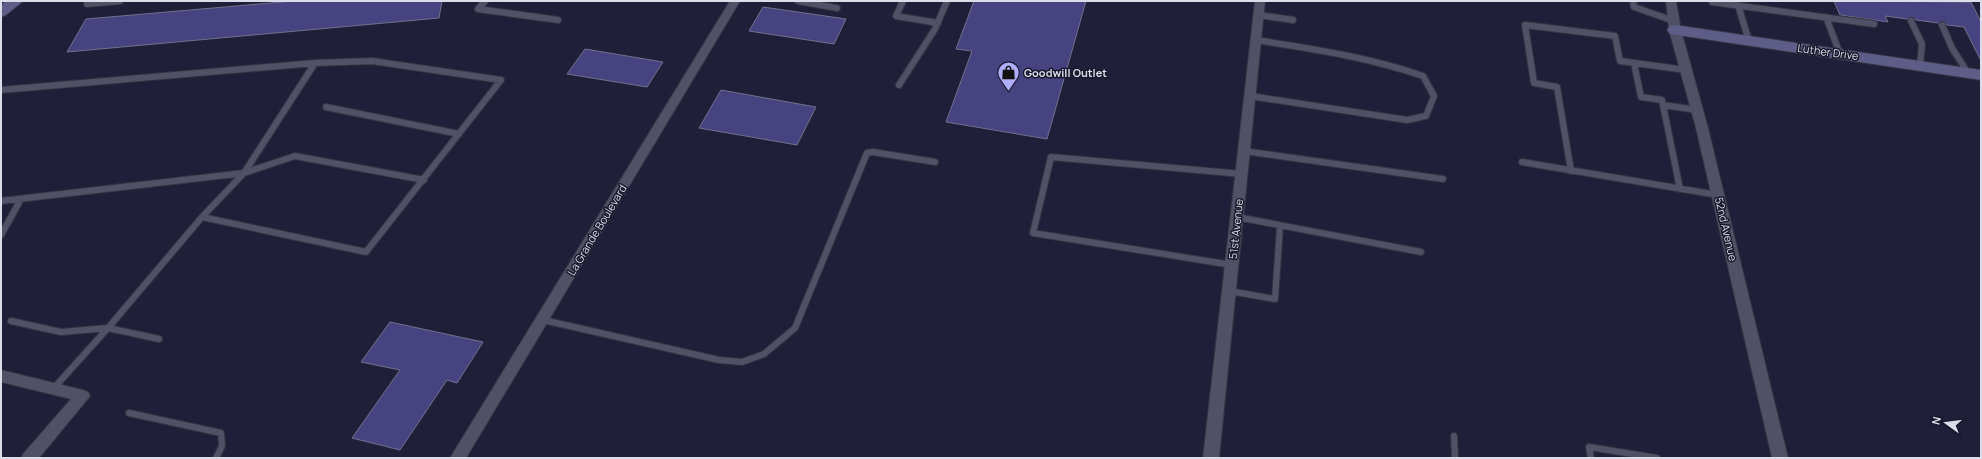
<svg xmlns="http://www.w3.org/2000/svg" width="1982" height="459" font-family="Manrope,sans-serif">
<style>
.built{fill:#201f39}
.building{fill:#474380;stroke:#71728b}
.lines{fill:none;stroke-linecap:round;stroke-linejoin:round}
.lane-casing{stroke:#343443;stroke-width:8}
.street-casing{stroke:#343443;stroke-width:2}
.secondary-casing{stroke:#343443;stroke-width:2}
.lane{stroke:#505067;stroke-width:6}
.street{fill:#505067;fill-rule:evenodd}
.secondary{fill:#5e5d88;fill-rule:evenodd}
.labels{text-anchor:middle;stroke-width:3;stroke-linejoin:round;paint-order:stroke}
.street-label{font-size:11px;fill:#dcdceb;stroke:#19182c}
.poi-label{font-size:11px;font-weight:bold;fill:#dcdceb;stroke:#19182c;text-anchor:start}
</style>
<rect width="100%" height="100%" fill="#19182c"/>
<path class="built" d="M10,1H1981V458H1V8Z"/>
<path class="building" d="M294,1H442L439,18L67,52L86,19Z
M974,1H1086L1047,139L946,122L972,51L956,49Z
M1834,1L1971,2L1981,22V61L1964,27L1947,25L1943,21L1938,23L1916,20L1912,17L1907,19L1885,16L1888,22L1840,15Z
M763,7L846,19L834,44L749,31Z
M585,49L663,62L647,87L567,74Z
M721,90L816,107L797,145L699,128Z
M390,322L483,342L457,383L447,380L400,450L352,438L400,370L361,362Z"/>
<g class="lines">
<defs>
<path id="lane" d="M485,1L478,9L558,20
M798,1L837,8
M903,1L896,16L938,23
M1633,1L1634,7L1674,21
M1712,2L1874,24
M87,4L120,1
M1738,5L1749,41
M1259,15L1293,20
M1826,17L1840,54
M1911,21L1922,44L1920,66
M1942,25L1952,48L1968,73
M1634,63L1641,97L1662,100L1680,189
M899,85L935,29L947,1
M1,90L315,63L372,61L501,80L366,252L202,217
M1250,96L1407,120L1426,116L1434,96L1423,76C1368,57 1313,49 1256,40
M1663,105L1697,110
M326,107L459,134
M1244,151L1443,179
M1522,162L1718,195
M1571,171L1557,87L1534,83L1525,25L1615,36L1620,61L1686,70
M1,201L244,173L295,156L424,180
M1237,217L1421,252
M1,235L21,199
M1232,265L1033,233L1051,157L1242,174
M1229,291L1275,299L1280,226
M543,320L719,360L742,362L764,354L795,328L867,153L873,152L935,162
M11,321L61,332L108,328L159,339
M53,389L108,328L202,217L244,173L315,63
M129,413L221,433L222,446L216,458
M1454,436L1455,458
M1591,458L1589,447L1657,458"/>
<path id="street" d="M730,1H740L466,458H450Z
M1255,1H1265L1219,458H1203Z
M1666,1H1676L1681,30L1708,128L1788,458H1772L1696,128L1669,30Z
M1,370L83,390L88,392L90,396L39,458H21L24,453L71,399L1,382Z"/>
<path id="secondary" d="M6,1H23L6,15L1,17V5Z
M1675,25L1981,70V80L1670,34L1667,30L1670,26Z"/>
</defs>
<use href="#lane" class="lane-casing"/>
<use href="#street" class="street-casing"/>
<use href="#secondary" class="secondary-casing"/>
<use href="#lane" class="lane"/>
<use href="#street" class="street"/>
<use href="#secondary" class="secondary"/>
</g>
<defs>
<symbol id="shop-pin" viewBox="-11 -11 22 30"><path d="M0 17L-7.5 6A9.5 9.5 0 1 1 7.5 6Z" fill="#afaefa" stroke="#19182c"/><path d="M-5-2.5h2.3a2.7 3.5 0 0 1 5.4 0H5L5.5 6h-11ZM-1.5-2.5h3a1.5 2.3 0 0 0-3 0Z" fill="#111"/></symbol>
</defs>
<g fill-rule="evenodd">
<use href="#shop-pin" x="996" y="60" width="25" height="34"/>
</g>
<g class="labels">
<g class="street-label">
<text transform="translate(1828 52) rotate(8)" y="4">Luther Drive</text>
<text transform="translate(1236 229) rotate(-84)" y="4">51st Avenue</text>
<text transform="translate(1726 229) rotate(77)" y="4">52nd Avenue</text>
<text transform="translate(597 230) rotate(-59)" y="4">La Grande Boulevard</text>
</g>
<g class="poi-label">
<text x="1024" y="77">Goodwill Outlet</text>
</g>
</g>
<rect width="1982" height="459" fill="none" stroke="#dcdceb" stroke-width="4"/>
<g transform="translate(1946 423) rotate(284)" stroke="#19182c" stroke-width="3" paint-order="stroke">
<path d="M0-3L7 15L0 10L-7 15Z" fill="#dcdceb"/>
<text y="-6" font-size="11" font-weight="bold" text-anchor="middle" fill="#dcdceb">N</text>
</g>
</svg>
